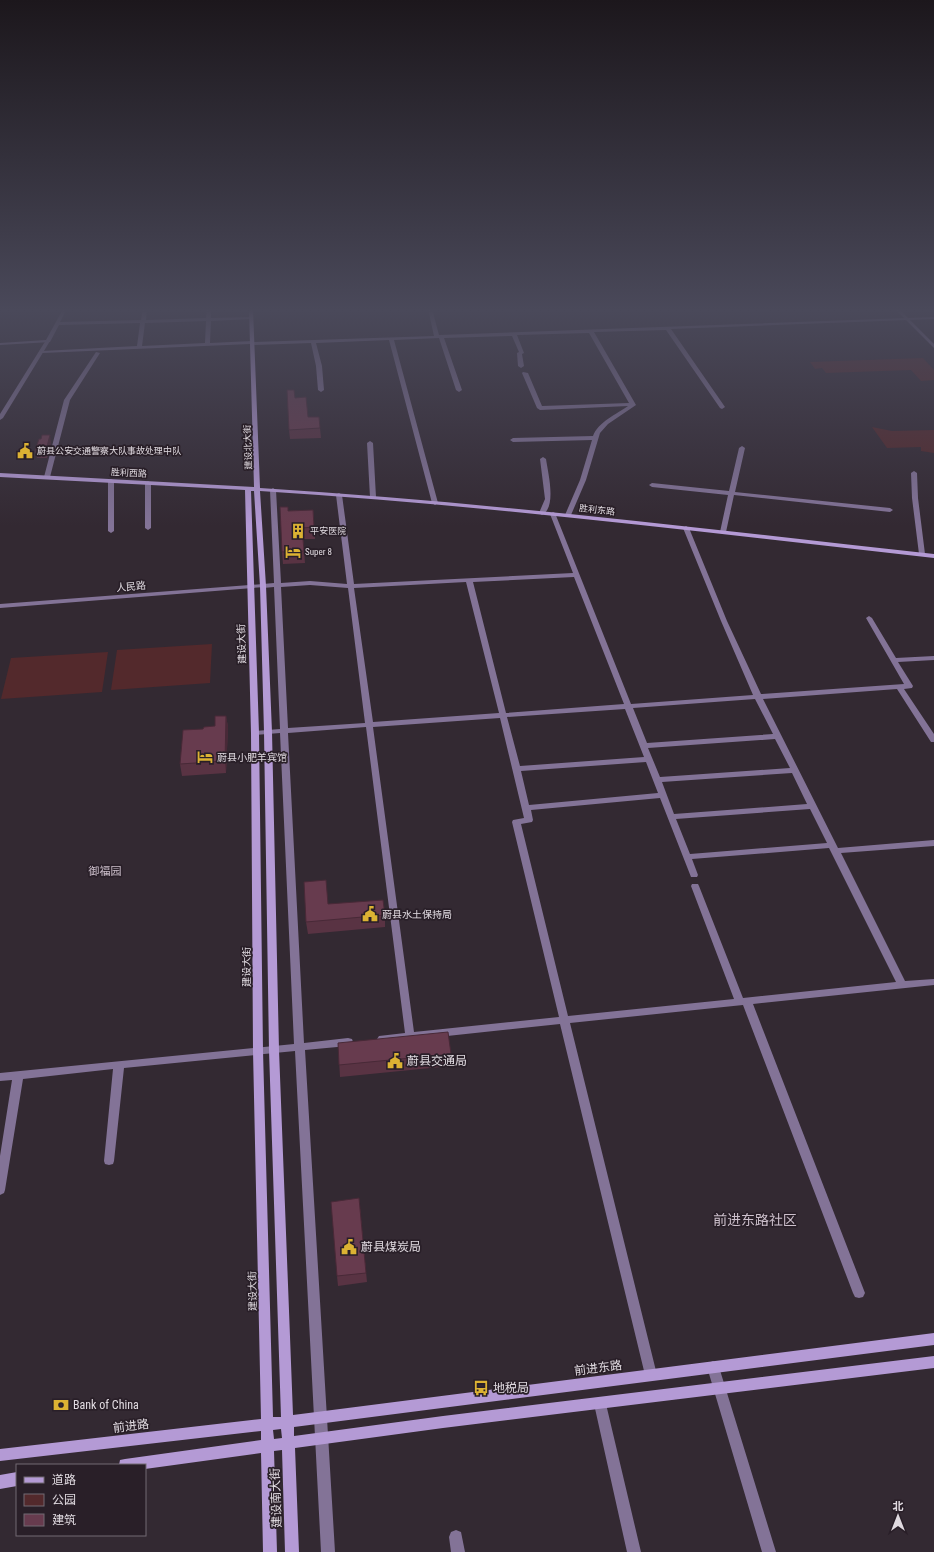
<svg xmlns="http://www.w3.org/2000/svg" width="934" height="1552" font-family="'Roboto Condensed','Noto Sans SC',sans-serif">
<style>
.green{fill:#53292c}
.lines{fill:none;stroke-linecap:round;stroke-linejoin:round}
.minor{fill:#837397;fill-rule:evenodd}
.tertiary{fill:#837397;fill-rule:evenodd}
.secondary{fill:#b49ad5;fill-rule:evenodd}
.wall{fill:#593343}
.shaded-wall{fill:#482937}
.building{fill:#673b4e;stroke:#482937}
.labels{text-anchor:middle;stroke-width:3.5;stroke-linejoin:round;paint-order:stroke}
.far-street-label{font-size:9px;fill:#e0dae0;stroke:#291f28}
.far-poi-label{font-size:9px;fill:#e0dae0;stroke:#291f28;text-anchor:start}
.street-label{font-size:10px;fill:#e0dae0;stroke:#291f28}
.poi-label{font-size:10px;fill:#e0dae0;stroke:#291f28;text-anchor:start}
.neighbourhood-label{font-size:11px;fill:#ccbfcb;stroke:#291f28}
.near-poi-label{font-size:12px;fill:#e0dae0;stroke:#291f28;text-anchor:start}
.near-street-label{font-size:12px;fill:#e0dae0;stroke:#291f28}
.near-quarter-label{font-size:14px;fill:#ccbfcb;stroke:#291f28}
</style>
<rect width="100%" height="100%" fill="#332932"/>
<path class="green" d="M923,358L934,370V380L921,381L911,370L826,373L822,368L815,369L810,362Z
M872,427L892,431L934,430V453L921,451V447L887,448Z
M212,644L210,683L111,690L117,650Z
M108,652L102,692L1,699L11,658Z"/>
<g class="lines">
<path class="minor" d="M63,309H67L60,322L141,320L143,309H147L146,320L206,318L207,309H211V318L251,317L253,318L251,319L211,321L210,343L252,341L254,342L434,336L428,309H432L439,335L934,317V319L671,329L725,407L722,409L720,408L666,330L594,332L636,405L608,424L600,433L586,480L571,515L568,517L565,515L580,480L592,440L513,442L510,440L513,438L593,436C598,422 617,414 628,406L540,410L537,408L522,373L523,372L528,373L542,406L629,403L589,333L517,335L524,353L522,354L524,366L521,368L518,366L517,353L519,352L512,336L444,338L462,390L459,392L456,390L439,338L394,340L438,503L435,505L432,503L389,340L316,343L322,366L324,390L321,392L318,390L316,366L311,343L252,345L250,344L42,353L40,352L42,351L137,346L140,323L59,325L50,342L0,345V343L46,340ZM206,321L205,343L142,346L145,323Z
M96,352L100,353L70,400L50,477L45,478L44,477L64,400Z
M370,441L373,443L376,497L373,499L370,497L367,443Z
M742,446L745,448L735,492L890,508L893,510L890,512L734,495L726,532L723,534L720,532L728,495L652,487L649,485L652,483L729,491L739,448Z
M543,457L546,459C548,473 557,507 542,515L539,513L545,499L540,459Z
M914,471L917,473L918,498L925,554L922,556L919,554L912,498L911,473Z
M111,479L114,481V531L111,533L108,531V481Z
M148,481L151,483V528L148,530L145,528V483Z
M273,488L276,490L281,583L310,581L347,584L336,495L337,494L339,493L342,495L354,584L573,573L550,514L553,512L555,513L631,704L753,695L721,621L683,528L686,526L689,528L727,621L761,694L904,684L866,618L869,616L872,618L896,658L934,656V660L898,662L913,686L912,688L904,689L934,734V742H931L897,689L763,699L838,848L934,840V846L841,853L905,981L934,979V985L753,1004L865,1293L863,1297L859,1298L855,1297L853,1293L743,1005L570,1023L657,1375L655,1379L651,1381L647,1379L645,1375L560,1024L382,1043L379,1042L377,1039L379,1036L405,1033L366,727L288,733L304,1043L348,1038L352,1039L353,1042L352,1045L348,1046L305,1050L335,1552H321L295,1051L124,1068L114,1161L113,1164L109,1165L105,1164L104,1161L113,1069L23,1079L5,1190L4,1193L0,1195V1156L12,1080L0,1081V1073L294,1044L280,733L255,735L251,733L255,731L280,729L274,587L263,588L260,586L263,584L274,583L270,490ZM574,577L624,704L506,713L473,582ZM466,582L499,713L373,722L354,588ZM310,585L348,588L365,723L288,728L281,587ZM755,699L773,734L647,743L633,708ZM625,709L644,757L520,766L507,717ZM500,718L524,818L513,820L512,822L559,1017L414,1032L373,727ZM775,739L790,768L660,777L648,748ZM646,762L658,793L529,805L521,771ZM792,773L807,804L674,814L662,782ZM660,798L691,877H697L698,875L692,859L829,848L896,982L743,998L699,886L698,884H692L691,886L734,999L568,1016L521,824L532,822L533,820L531,810ZM810,809L827,843L690,854L676,819Z
M713,1361L717,1363L719,1367L776,1552H762L707,1367L709,1363Z
M600,1398L604,1400L606,1404L641,1552H627L594,1404L596,1400Z
M456,1530L461,1532L465,1552H451L449,1537L451,1532Z"/>
<path class="tertiary" d="M895,309H899L934,344V348Z
M46,340L50,341L3,418L0,420V414Z
M263,584L266,586L265,587L0,608V604Z"/>
<path class="secondary" d="M249,309H253L260,488C485,502 709,529 934,554V558C709,533 485,505 260,491L266,586L272,732L279,1050L293,1415L934,1333V1345L294,1427V1436L443,1416L934,1356V1368L443,1428L295,1448L299,1552H285L282,1450L274,1451L277,1552H263L261,1453L145,1469V1465H119L120,1460L125,1459L261,1440V1431L0,1461V1449L261,1419L253,1051L251,733L245,490L0,477V473L254,487ZM251,491H254L260,586L264,732L269,1050L281,1417H273L263,1051L259,733ZM281,1429L282,1438L274,1439L273,1430Z
M17,1472V1486L0,1489V1475Z"/>
</g>
<path class="wall" d="M295,398L308,417H319L321,438L290,439L289,430Z
M41,439L51,442L47,458H37L35,451Z
M313,510L315,539H303L305,563L283,564L282,552L288,511Z
M226,716L228,727L226,773L182,776L180,764L203,729L215,726Z
M328,904L385,915V927L308,934L306,922Z
M338,1043L451,1054V1066L340,1077Z
M359,1198L367,1282L338,1286L337,1276Z"/>
<path class="shaded-wall" d="M50,435L51,442L47,458L46,450Z
M226,716L228,727L226,773L225,761Z"/>
<path class="building" d="M287,390H294L295,398L306,397L308,417H319L320,428L289,430Z
M42,435H50L46,450L35,451L39,439H41Z
M280,507H288V511L313,510L314,527L302,528L304,551L282,552Z
M215,716H226L225,761L180,764L183,730L203,729L204,727L215,726Z
M326,880L328,904L383,900L385,915L306,922L304,882Z
M448,1032L451,1054L339,1065L338,1043Z
M359,1198L366,1273L337,1276L331,1202Z"/>
<linearGradient id="sky" x2="0" y2="1"><stop stop-color="#1c171c"/><stop offset="0.59" stop-color="#4a495a"/><stop offset="1" stop-color="#4a495a" stop-opacity="0"/></linearGradient>
<rect width="934" height="526" fill="url(#sky)"/>
<defs>
<symbol id="civic-bare" viewBox="-9 -9 18 18"><path d="M-.6-6.5H3V-4.5H.6V-3L4-1V1h2V6H-6V1h2V-1L-.6-3ZM-1.2 2.5V6h2.4V2.5Z" fill="#dcb233" stroke="#291f28" stroke-width="2.5" paint-order="stroke"/></symbol>
<symbol id="building-bare" viewBox="-9 -9 18 18"><path d="M-4-6H4V6H1V3H-1V6H-4ZM-2.5-4.3h1.7v1.8h-1.7ZM.8-4.3h1.7v1.8H.8ZM-2.5-1h1.7V.8h-1.7ZM.8-1h1.7V.8H.8Z" fill="#dcb233" stroke="#291f28" stroke-width="2.5" paint-order="stroke"/></symbol>
<symbol id="hotel-bare" viewBox="-9 -9 18 18"><path d="M-6-4.5h1.5V1H6V5H4.5V3h-9V5H-6ZM-4 0a1.8 1.8 0 1 1 3.6 0ZM.5 0V-2.5h3Q6-2.5 6 0Z" fill="#dcb233" stroke="#291f28" stroke-width="2.5" paint-order="stroke"/></symbol>
<symbol id="bus-bare" viewBox="-9 -9 18 18"><path d="M-5-6H5V4H4V6H2V4H-2V6H-4V4H-5ZM-3.5-4V0h7V-4ZM-3.5 1.2v1.5H-2V1.2ZM2 1.2v1.5H3.5V1.2Z" fill="#dcb233" stroke="#291f28" stroke-width="2.5" paint-order="stroke"/></symbol>
<symbol id="bank-bare" viewBox="-9 -9 18 18"><path d="M-6-4H6V4H-6ZM0-2.3a2.3 2.3 0 1 0 0 4.6a2.3 2.3 0 1 0 0-4.6Z" fill="#dcb233" stroke="#291f28" stroke-width="2.5" paint-order="stroke"/></symbol>
</defs>
<g fill-rule="evenodd">
<use href="#civic-bare" x="14" y="440" width="22" height="22"/>
<use href="#building-bare" x="287" y="520" width="22" height="22"/>
<use href="#hotel-bare" x="282" y="541" width="22" height="22"/>
<use href="#hotel-bare" x="194" y="746" width="22" height="22"/>
<use href="#civic-bare" x="359" y="903" width="22" height="22"/>
<use href="#civic-bare" x="384" y="1050" width="22" height="22"/>
<use href="#civic-bare" x="338" y="1236" width="22" height="22"/>
<use href="#bus-bare" x="470" y="1377" width="22" height="22"/>
<use href="#bank-bare" x="50" y="1394" width="22" height="22"/>
</g>
<g class="labels">
<g class="far-street-label">
<text transform="translate(248 447) rotate(-92)" y="3">建设北大街</text>
<text transform="translate(129 473) rotate(3)" y="3">胜利西路</text>
<text transform="translate(597 510) rotate(6)" y="3">胜利东路</text>
</g>
<g class="far-poi-label">
<text x="37" y="454">蔚县公安交通警察大队事故处理中队</text>
<text x="310" y="534">平安医院</text>
<text x="305" y="555">Super 8</text>
</g>
<g class="street-label">
<text transform="translate(131 586) rotate(-5)" y="4">人民路</text>
<text transform="translate(241 644) rotate(-92)" y="4">建设大街</text>
<text transform="translate(246 967) rotate(-90)" y="4">建设大街</text>
<text transform="translate(252 1291) rotate(-91)" y="4">建设大街</text>
</g>
<g class="poi-label">
<text x="217" y="761">蔚县小肥羊宾馆</text>
<text x="382" y="918">蔚县水土保持局</text>
</g>
<g class="neighbourhood-label">
<text x="105" y="875">御福园</text>
</g>
<g class="near-poi-label">
<text x="407" y="1065">蔚县交通局</text>
<text x="361" y="1251">蔚县煤炭局</text>
<text x="493" y="1392">地税局</text>
<text x="73" y="1409">Bank of China</text>
</g>
<g class="near-street-label">
<text transform="translate(598 1368) rotate(-7)" y="4">前进东路</text>
<text transform="translate(131 1426) rotate(-7)" y="4">前进路</text>
<text transform="translate(276 1498) rotate(-92)" y="4">建设南大街</text>
</g>
<g class="near-quarter-label">
<text x="755" y="1225">前进东路社区</text>
</g>
</g>
<rect x="16" y="1464" width="130" height="72" fill="#291f28" stroke="#726a72"/>
<rect x="24" y="1477" width="20" height="6" fill="#b49ad5" stroke="#726a72"/>
<text x="52" y="1484" font-size="12" fill="#e0dae0">道路</text>
<rect x="24" y="1494" width="20" height="12" fill="#53292c" stroke="#726a72"/>
<text x="52" y="1504" font-size="12" fill="#e0dae0">公园</text>
<rect x="24" y="1514" width="20" height="12" fill="#673b4e" stroke="#726a72"/>
<text x="52" y="1524" font-size="12" fill="#e0dae0">建筑</text>
<g transform="translate(898 1516)" stroke="#291f28" stroke-width="3" paint-order="stroke">
<path d="M0-3L7 15L0 10L-7 15Z" fill="#e0dae0"/>
<text y="-6" font-size="11" font-weight="bold" text-anchor="middle" fill="#e0dae0">北</text>
</g>
</svg>
